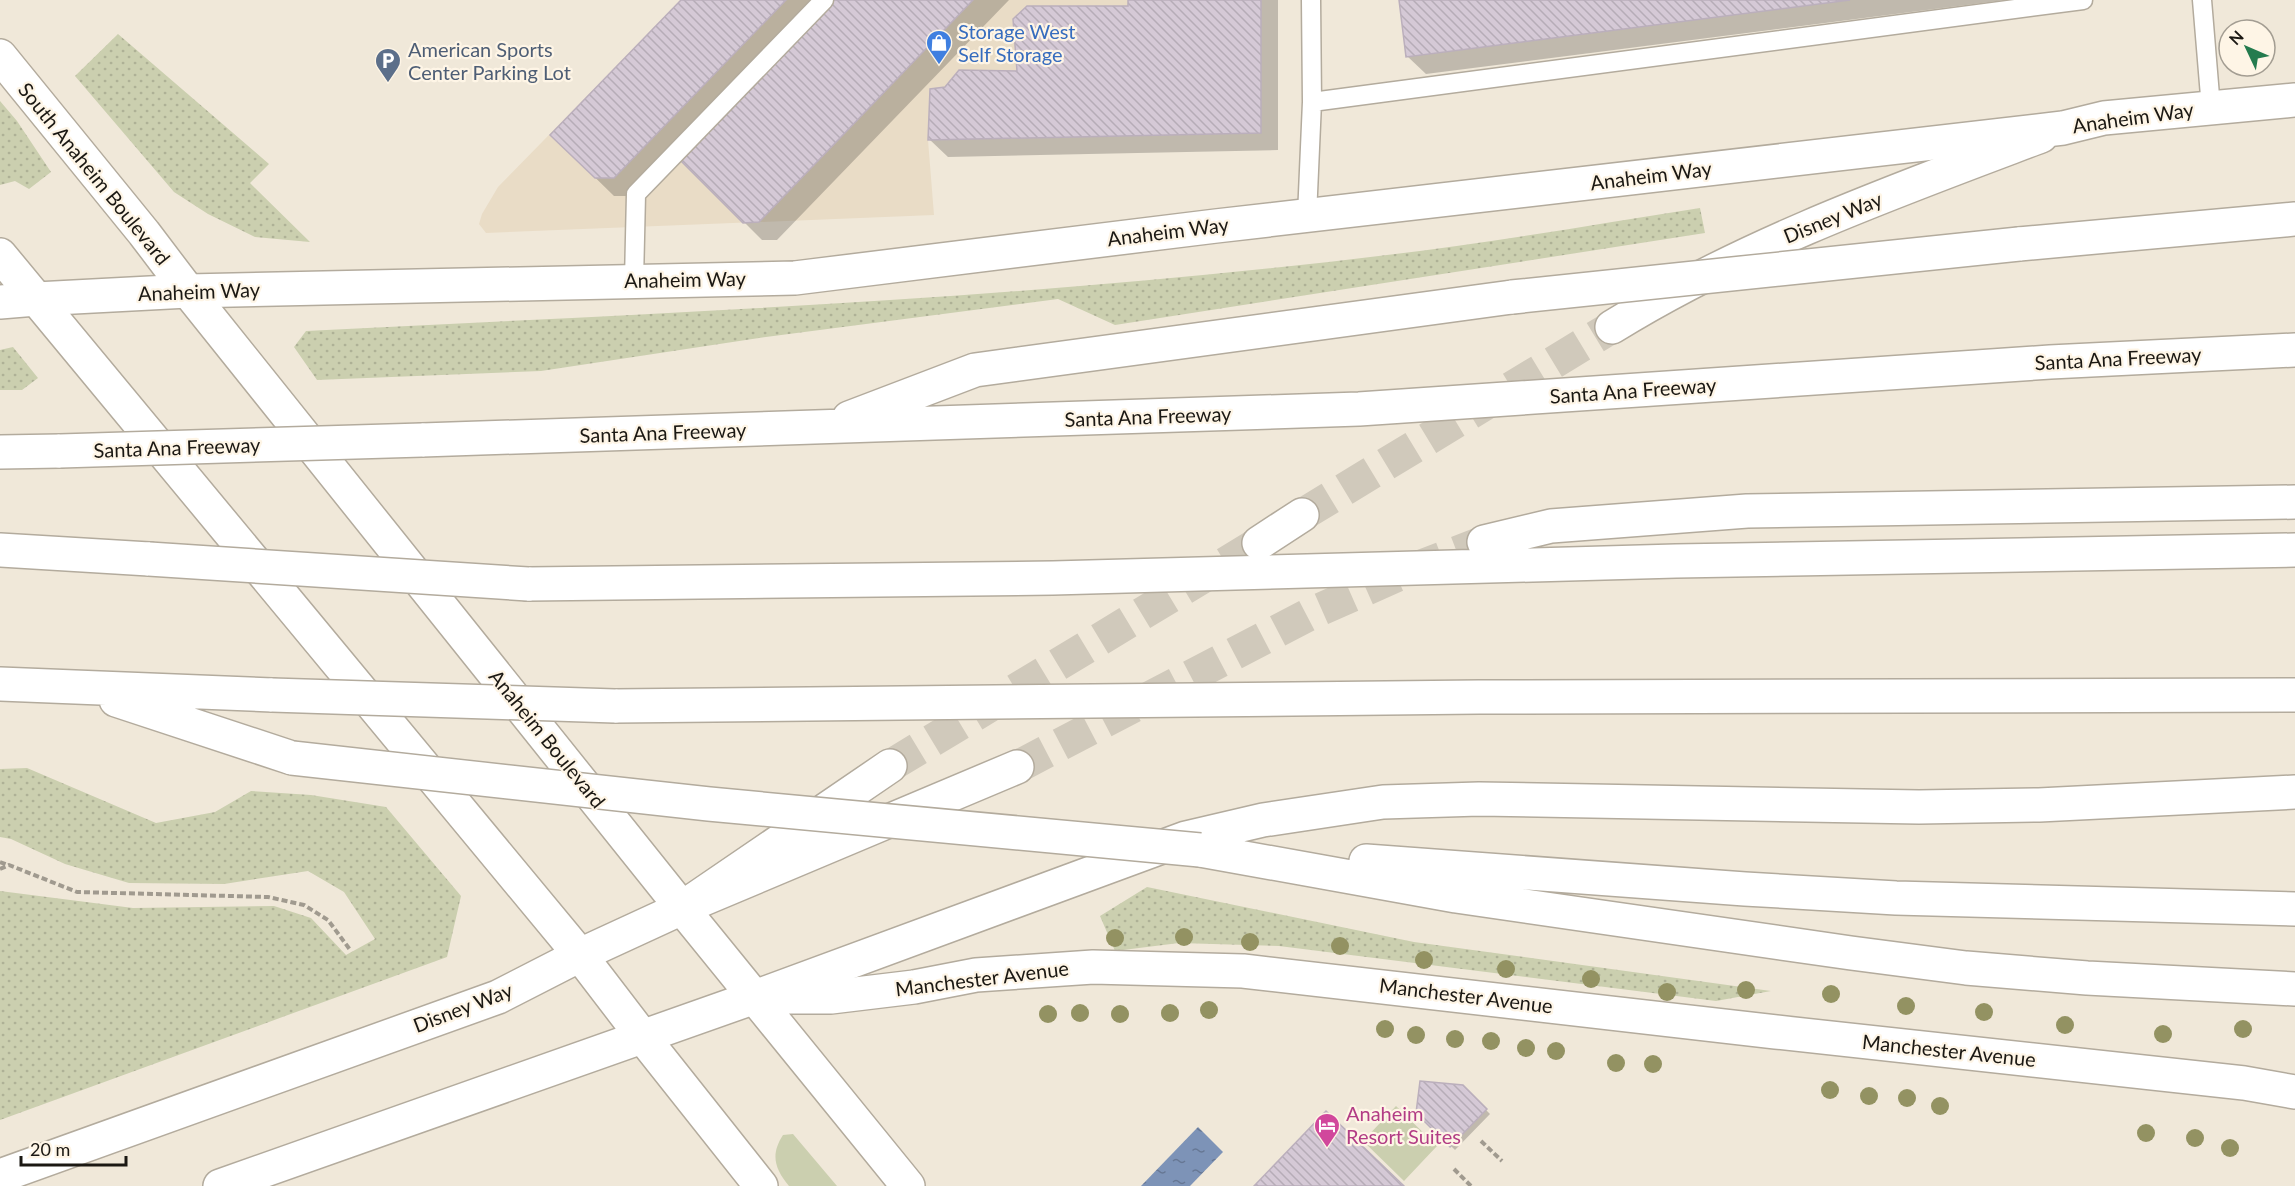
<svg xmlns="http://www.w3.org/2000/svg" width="2295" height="1186" font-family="Lato,sans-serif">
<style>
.built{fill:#e9dcc6}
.grass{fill:#cbcfaf}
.garden{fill:url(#garden-dots)}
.water{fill:url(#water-ripples)}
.shadow{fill:#0003}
.building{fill:url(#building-back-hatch);stroke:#bbafbc;stroke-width:1.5}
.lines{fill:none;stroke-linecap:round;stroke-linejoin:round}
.secondary-tunnel{stroke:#d0c9bb;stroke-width:33;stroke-dasharray:33 16;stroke-linecap:butt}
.motorway-tunnel{stroke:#d0c9bb;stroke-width:33;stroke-dasharray:33 16;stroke-linecap:butt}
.service-casing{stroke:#b3ab9d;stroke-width:21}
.secondary-casing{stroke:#b3ab9d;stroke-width:36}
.primary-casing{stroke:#b3ab9d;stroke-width:36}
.motorway-casing{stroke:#b3ab9d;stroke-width:36}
.path{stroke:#a09a8f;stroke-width:4;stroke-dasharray:6 3;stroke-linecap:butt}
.service{stroke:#fff;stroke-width:18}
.secondary{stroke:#fff;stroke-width:33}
.primary{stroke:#fff;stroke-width:33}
.motorway{stroke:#fff;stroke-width:33}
.motorway-bridge-casing{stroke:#b3ab9d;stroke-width:36;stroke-linecap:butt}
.motorway-bridge{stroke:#fff;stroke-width:33}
.tree{fill:#939262}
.labels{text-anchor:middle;stroke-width:4.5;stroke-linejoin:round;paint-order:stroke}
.shop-label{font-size:20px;fill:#366cbe;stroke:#fef5e6;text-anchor:start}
.service-label{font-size:20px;fill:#4e5e75;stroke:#fef5e6;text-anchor:start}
.street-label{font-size:20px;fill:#1b1813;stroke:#fef5e6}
.hotel-label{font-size:20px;fill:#b23c85;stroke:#fef5e6;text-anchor:start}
</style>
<defs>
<pattern id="garden-dots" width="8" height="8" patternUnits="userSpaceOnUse" patternTransform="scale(1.5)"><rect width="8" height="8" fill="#cbcfaf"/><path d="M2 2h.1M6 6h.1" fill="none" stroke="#aeb196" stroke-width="1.8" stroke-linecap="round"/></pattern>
<pattern id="water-ripples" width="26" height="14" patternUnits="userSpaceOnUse" patternTransform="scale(1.5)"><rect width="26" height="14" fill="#7d93b7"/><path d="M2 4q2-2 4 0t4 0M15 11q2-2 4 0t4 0" fill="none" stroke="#667794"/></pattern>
<pattern id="building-back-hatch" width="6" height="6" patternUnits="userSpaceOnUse" patternTransform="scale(1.5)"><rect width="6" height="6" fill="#d5c9d6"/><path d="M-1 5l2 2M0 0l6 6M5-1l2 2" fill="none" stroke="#b6acb7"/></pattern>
</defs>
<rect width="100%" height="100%" fill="#f0e8d9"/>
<path class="built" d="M681,0H1261L928,140L934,215L486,233L479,224L482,214L498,187Z"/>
<path class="grass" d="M1396,1106L1437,1146L1404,1181L1363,1141Z
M793,1134L837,1186H789C775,1169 770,1155 783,1135Z"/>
<path class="garden" d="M118,34L269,164L250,183L310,242L255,237L208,214L174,192L75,76Z
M0,101L17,121L51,172L29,189L15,181L0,185Z
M1700,208L1705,233L1115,325L1058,299L759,338L541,371L317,380L294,347L306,331C667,313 1028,299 1387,255C1492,243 1596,224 1700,208Z
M13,347L38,378L22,390H0V350Z
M27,768L156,823L215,812L251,791L311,795L386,807L461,896L447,957L0,1120V891L133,908L274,906L311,918L346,955L375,939L344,892L308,871L224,884L129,883L65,864L11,839L0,837V769Z
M1147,887L1414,942L1771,991L1716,1001L1279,946L1179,943L1115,951L1100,916Z"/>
<path class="water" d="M1198,1127L1223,1152L1190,1186H1141Z"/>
<path class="shadow" d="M683,0H821L632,196H614L570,153Z
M836,0H1009L777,240H762L681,159Z
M1129,0H1278V150L948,157L929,139L1019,72L1130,7Z
M1401,0H2005L1426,74L1407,56Z
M1463,1087L1490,1114L1455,1150L1418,1113Z"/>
<path class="building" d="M681,0H786L614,178H595L550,135Z
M834,0H973L759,222L743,223L679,159Z
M1128,0H1261V133L928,140L930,89L945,87L959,70L1017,71L1013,19L1027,6H1128Z
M1399,0H1850L1406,57Z
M1420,1081L1463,1085L1487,1109L1450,1147L1416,1113Z
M1326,1111L1404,1186H1254Z"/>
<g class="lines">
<path class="secondary-tunnel" d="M1302,515L1612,327
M890,766L1259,543"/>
<path class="motorway-tunnel" d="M1017,767L1310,614L1398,575L1484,542"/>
<defs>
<path id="service" d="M2202,0L2211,108
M1312,102L2083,0
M1307,216L1312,102L1311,0
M634,281L636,194L824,0"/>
<path id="secondary" d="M0,56L144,233L188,291L682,908L908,1186
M0,255L580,955L642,1036L761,1186
M1612,327C1745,245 1895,191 2041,136
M1259,543L1302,515
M0,1176L498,997L580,955L682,908L890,766
M220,1186L755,997H831L914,987L976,975L1093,967L1243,971L1776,1032L2244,1083L2295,1092"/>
<path id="primary" d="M36,299L188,291L795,278L1216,226L2063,128L2104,118L2295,100"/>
<path id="motorway" d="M2019,244L2295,219
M0,302L36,299
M849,418L975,370L1512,297
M422,440L1359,409L2050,362L2295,350
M0,452L60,451
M1484,542L1551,526L1747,511L2295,502
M0,550L149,559
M528,584L1053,578L1676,561L2295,550
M0,684L272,695
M116,700L292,758
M615,706L1479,697L2295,695
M1200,850L1456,896L1851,953L1966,968L2087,978L2295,989
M1366,861L1745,889L1896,898L2295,909
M682,908L1017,767
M755,997L1186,838L1263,820L1383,802L1479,799L1919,807L2039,805L2295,792"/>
</defs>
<use href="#service" class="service-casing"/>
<use href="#secondary" class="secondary-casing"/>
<use href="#primary" class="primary-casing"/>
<use href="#motorway" class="motorway-casing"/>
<path class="path" d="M0,862L8,865
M0,869L9,865L77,892L268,897L304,905L328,920L351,951
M1481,1141L1502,1161
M1454,1169L1471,1186"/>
<use href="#service" class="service"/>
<use href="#secondary" class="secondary"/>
<use href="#primary" class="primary"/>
<use href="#motorway" class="motorway"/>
<defs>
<path id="motorway-bridge" d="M1512,297L2019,244
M60,451L422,440
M149,559L528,584
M272,695L615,706
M292,758L709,804L1200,850"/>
</defs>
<use href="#motorway-bridge" class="motorway-bridge-casing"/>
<use href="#motorway-bridge" class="motorway-bridge"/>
</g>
<g class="tree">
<circle cx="1184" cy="937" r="9"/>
<circle cx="1115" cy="938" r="9"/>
<circle cx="1250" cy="942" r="9"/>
<circle cx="1340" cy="946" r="9"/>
<circle cx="1424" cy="960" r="9"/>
<circle cx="1506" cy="969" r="9"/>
<circle cx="1591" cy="979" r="9"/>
<circle cx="1746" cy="990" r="9"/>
<circle cx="1667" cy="992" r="9"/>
<circle cx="1831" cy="994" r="9"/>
<circle cx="1906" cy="1006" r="9"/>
<circle cx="1209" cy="1010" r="9"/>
<circle cx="1984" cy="1012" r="9"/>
<circle cx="1080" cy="1013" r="9"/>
<circle cx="1170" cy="1013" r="9"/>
<circle cx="1048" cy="1014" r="9"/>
<circle cx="1120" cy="1014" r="9"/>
<circle cx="2065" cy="1025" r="9"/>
<circle cx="1385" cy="1029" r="9"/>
<circle cx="2243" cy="1029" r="9"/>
<circle cx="2163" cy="1034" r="9"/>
<circle cx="1416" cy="1035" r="9"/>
<circle cx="1455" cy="1039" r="9"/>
<circle cx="1491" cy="1041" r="9"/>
<circle cx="1526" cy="1048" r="9"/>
<circle cx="1556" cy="1051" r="9"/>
<circle cx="1616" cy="1063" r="9"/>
<circle cx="1653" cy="1064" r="9"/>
<circle cx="1830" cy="1090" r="9"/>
<circle cx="1869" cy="1096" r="9"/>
<circle cx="1907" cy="1098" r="9"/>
<circle cx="1940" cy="1106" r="9"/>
<circle cx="2146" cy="1133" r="9"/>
<circle cx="2195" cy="1138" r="9"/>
<circle cx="2230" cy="1148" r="9"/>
</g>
<defs>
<symbol id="shop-pin" viewBox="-11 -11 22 30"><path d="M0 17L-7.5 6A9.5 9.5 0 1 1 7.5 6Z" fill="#3f7fe0" stroke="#fef5e6"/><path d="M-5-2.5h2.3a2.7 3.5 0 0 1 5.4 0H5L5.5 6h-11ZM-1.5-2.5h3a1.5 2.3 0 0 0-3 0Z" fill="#fff"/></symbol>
<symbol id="parking-pin" viewBox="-11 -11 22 30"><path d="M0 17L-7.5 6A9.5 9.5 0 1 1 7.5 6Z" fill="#5c6f8a" stroke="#fef5e6"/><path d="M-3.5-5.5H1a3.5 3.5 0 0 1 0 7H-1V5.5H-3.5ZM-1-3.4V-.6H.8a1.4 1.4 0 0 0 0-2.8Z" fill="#fff"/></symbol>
<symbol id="hotel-pin" viewBox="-11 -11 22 30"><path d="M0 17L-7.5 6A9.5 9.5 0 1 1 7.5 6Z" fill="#d1479c" stroke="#fef5e6"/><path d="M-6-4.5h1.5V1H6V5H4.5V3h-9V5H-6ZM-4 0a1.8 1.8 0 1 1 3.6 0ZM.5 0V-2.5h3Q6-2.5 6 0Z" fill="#fff"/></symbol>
</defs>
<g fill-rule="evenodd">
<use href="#shop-pin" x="924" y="28" width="30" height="40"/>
<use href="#parking-pin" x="373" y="46" width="30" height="40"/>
<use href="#hotel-pin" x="1312" y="1111" width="30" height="40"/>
</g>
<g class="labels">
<g class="shop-label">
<text x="958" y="39">Storage West<tspan x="958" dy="23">Self Storage</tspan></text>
</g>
<g class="service-label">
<text x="408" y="57">American Sports<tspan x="408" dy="23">Center Parking Lot</tspan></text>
</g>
<g class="street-label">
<text transform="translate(2133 118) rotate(-8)" y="7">Anaheim Way</text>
<text transform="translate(94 174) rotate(51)" y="7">South Anaheim Boulevard</text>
<text transform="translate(1651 176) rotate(-7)" y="7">Anaheim Way</text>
<text transform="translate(1833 218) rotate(-22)" y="7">Disney Way</text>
<text transform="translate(1168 232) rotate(-7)" y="7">Anaheim Way</text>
<text transform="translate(685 280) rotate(-1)" y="7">Anaheim Way</text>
<text transform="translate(199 292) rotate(-2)" y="7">Anaheim Way</text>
<text transform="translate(2118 359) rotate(-3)" y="7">Santa Ana Freeway</text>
<text transform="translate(1633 391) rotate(-4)" y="7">Santa Ana Freeway</text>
<text transform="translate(1148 417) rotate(-2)" y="7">Santa Ana Freeway</text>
<text transform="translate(663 433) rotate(-2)" y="7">Santa Ana Freeway</text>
<text transform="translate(177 448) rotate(-2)" y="7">Santa Ana Freeway</text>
<text transform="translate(547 739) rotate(51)" y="7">Anaheim Boulevard</text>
<text transform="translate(982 979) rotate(-7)" y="7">Manchester Avenue</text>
<text transform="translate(1466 996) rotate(7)" y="7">Manchester Avenue</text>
<text transform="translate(463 1008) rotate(-21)" y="7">Disney Way</text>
<text transform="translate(1949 1051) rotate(6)" y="7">Manchester Avenue</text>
</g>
<g class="hotel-label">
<text x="1346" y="1121">Anaheim<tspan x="1346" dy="23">Resort Suites</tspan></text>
</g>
</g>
<g transform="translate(2247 48) rotate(314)"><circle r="28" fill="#fef5e6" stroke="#a39d92" stroke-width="1.5"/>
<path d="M0-4.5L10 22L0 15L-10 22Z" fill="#247b4e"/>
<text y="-9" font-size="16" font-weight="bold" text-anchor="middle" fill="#1b1813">N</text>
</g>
<path d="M21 1156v9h105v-9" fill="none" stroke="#1b1813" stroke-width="3"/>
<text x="30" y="1156" font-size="18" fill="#1b1813" stroke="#fef5e6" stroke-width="4.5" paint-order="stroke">20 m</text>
</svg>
